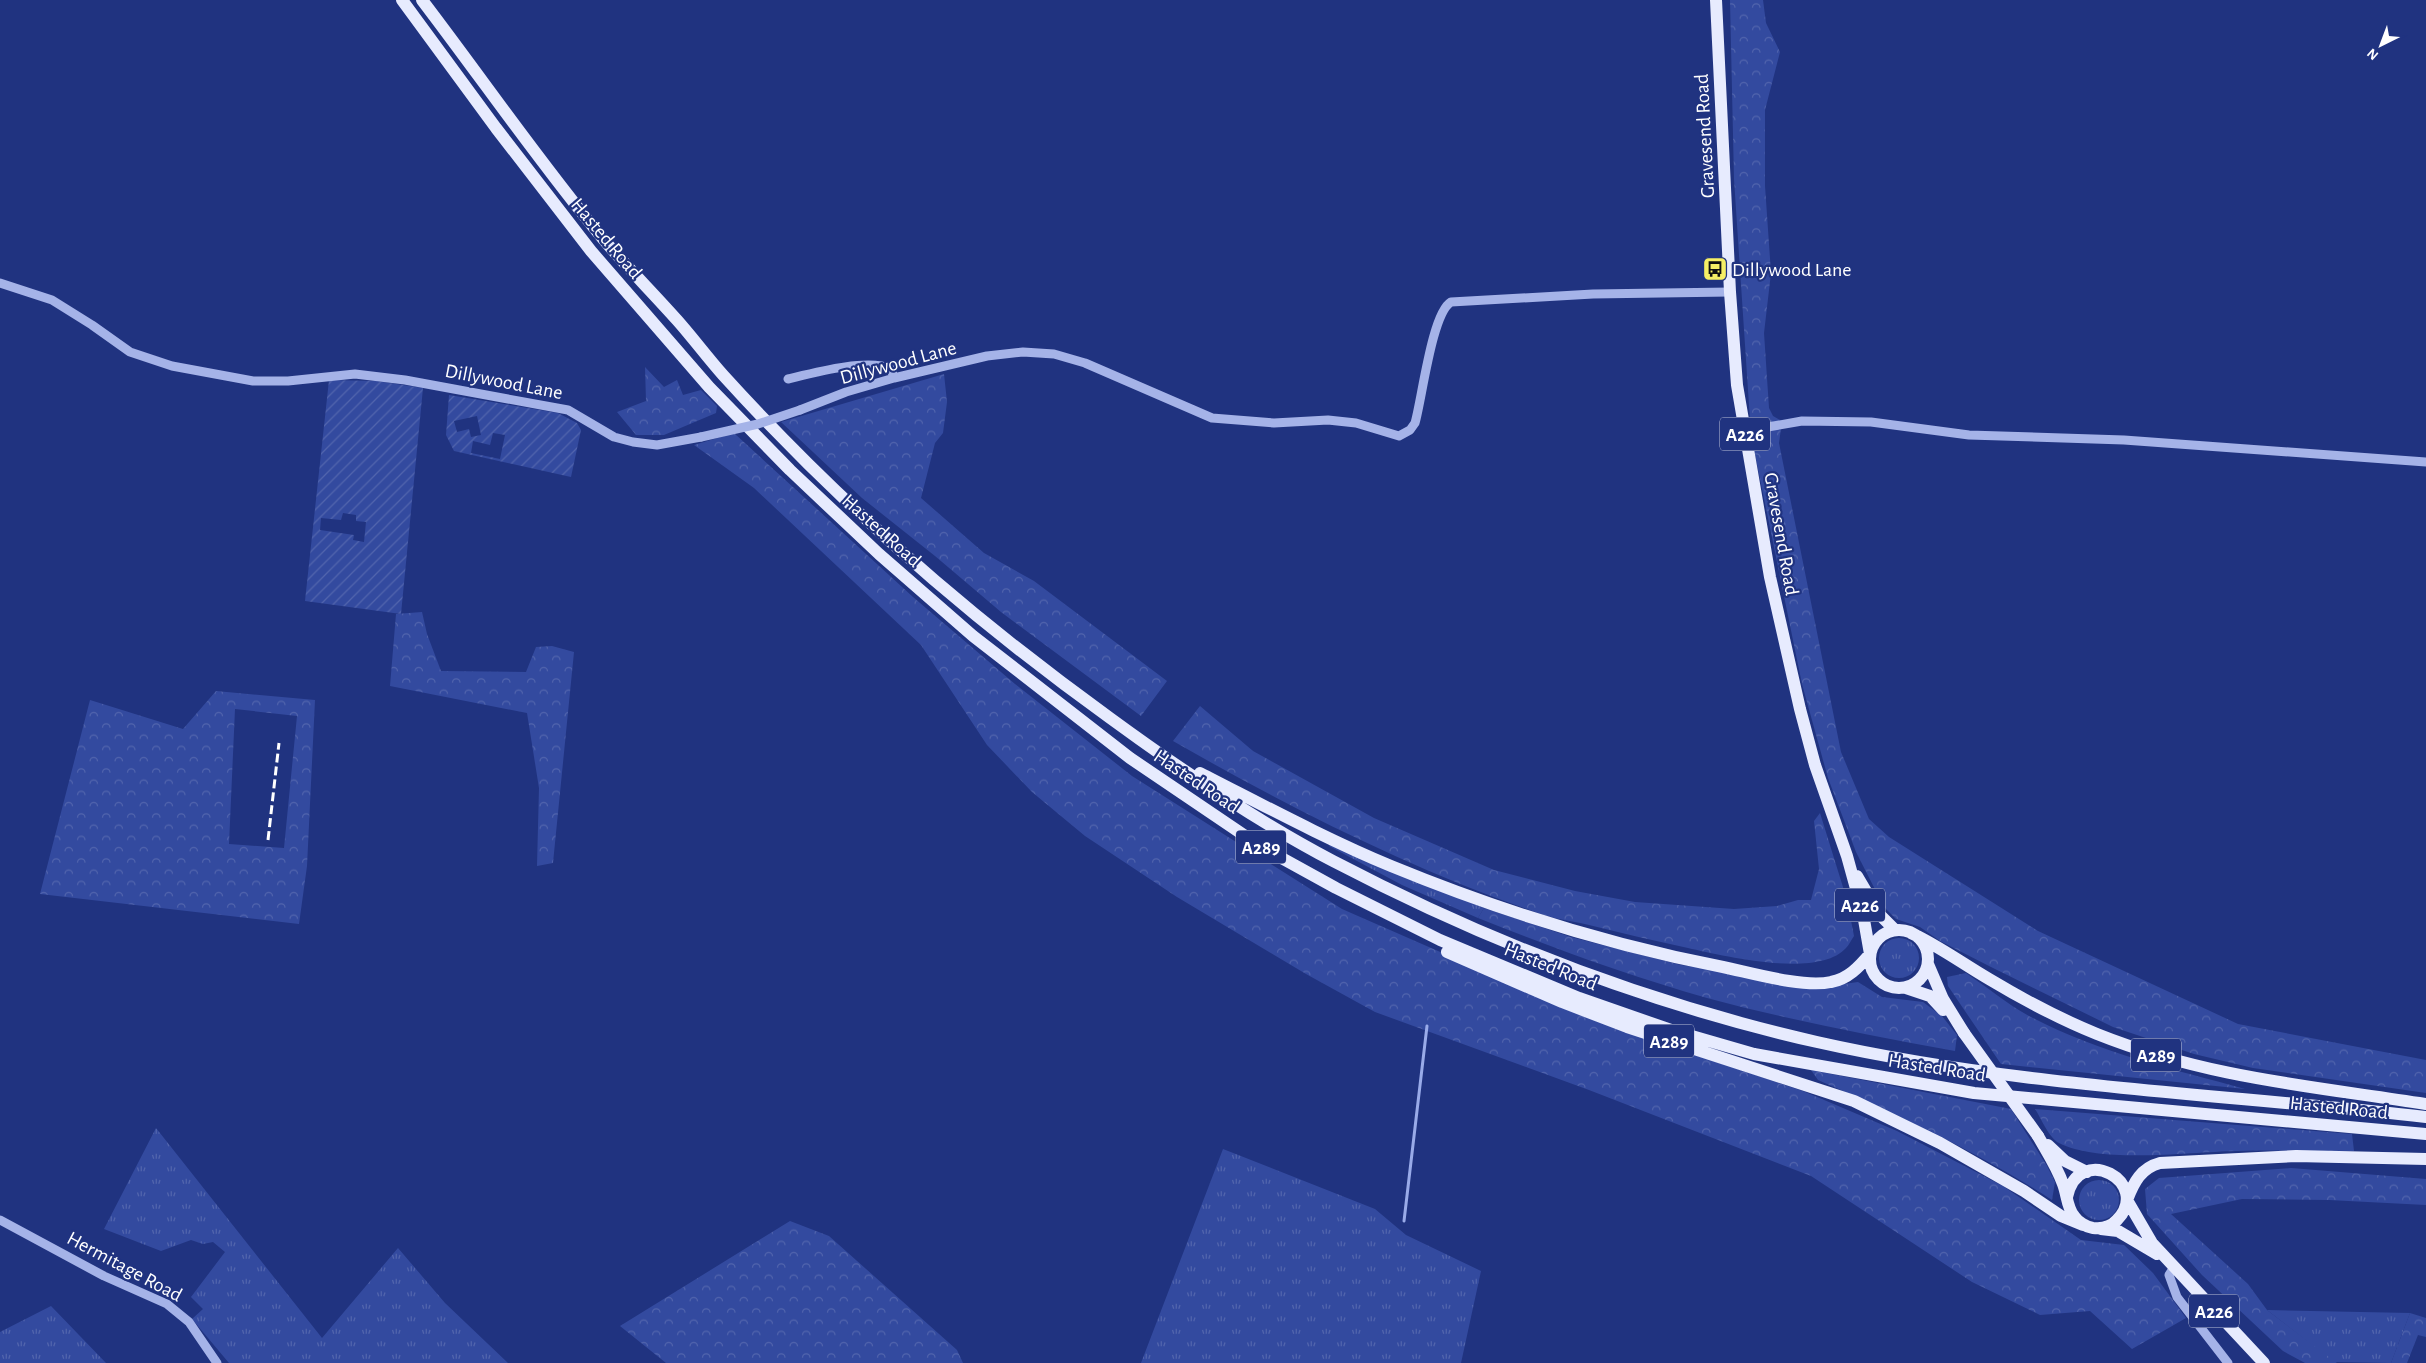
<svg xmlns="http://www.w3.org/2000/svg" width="2426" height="1363" font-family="'Alegreya Sans',sans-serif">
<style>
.grass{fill:url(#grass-tufts)}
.forest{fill:url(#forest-crowns);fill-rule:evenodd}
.garden{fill:url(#garden-furrows);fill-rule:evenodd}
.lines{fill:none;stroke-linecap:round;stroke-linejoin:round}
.stream{stroke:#99abe9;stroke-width:3}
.minor{stroke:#a5b3e8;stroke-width:9}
.major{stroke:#e7ebfe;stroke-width:12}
.rail{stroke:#fff;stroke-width:3;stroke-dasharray:9 4;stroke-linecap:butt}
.minor-bridge{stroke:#a5b3e8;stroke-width:9}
.major-bridge{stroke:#e7ebfe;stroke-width:12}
.labels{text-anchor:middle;stroke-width:4.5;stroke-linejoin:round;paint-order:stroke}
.shield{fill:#203380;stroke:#bcc2d9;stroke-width:1}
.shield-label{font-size:19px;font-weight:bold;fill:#fff}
.street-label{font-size:20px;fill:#fff;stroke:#203380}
.poi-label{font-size:20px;fill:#fff;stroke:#203380;text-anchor:start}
</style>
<defs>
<pattern id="grass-tufts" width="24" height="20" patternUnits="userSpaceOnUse" patternTransform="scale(1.25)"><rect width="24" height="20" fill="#334a9f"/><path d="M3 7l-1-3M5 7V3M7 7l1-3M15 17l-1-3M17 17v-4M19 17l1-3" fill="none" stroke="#5265ad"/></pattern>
<pattern id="forest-crowns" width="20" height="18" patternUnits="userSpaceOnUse" patternTransform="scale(1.25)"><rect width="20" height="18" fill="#334a9f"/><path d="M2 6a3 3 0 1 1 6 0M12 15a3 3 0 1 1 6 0" fill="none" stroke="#5265ad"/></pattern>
<pattern id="garden-furrows" width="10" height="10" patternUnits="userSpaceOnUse" patternTransform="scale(1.25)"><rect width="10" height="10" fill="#334a9f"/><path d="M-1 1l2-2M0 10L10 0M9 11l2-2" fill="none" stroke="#5265ad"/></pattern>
</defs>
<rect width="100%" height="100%" fill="#203380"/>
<path class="grass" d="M1331,843L1484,908L1478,918L1402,885L1329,846Z
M1879 958a20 20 0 1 1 40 0a20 20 0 1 1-40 0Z
M156,1128L322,1338L398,1248L445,1303L508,1363H229L192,1319L203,1309L191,1297L225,1252L213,1242L203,1244L191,1240L161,1251L104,1229Z
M1223,1149L1375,1209L1406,1235L1481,1271L1461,1363H1141Z
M2079 1200a20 20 0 1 1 40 0a20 20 0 1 1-40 0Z
M51,1306L106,1363H0V1332Z
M2267,1310L2410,1313L2391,1363L2334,1362Z"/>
<path class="forest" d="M1730,0H1763L1766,23L1780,52L1765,110V186L1771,273L1764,333L1769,408L1773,416L1782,421L1779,443L1841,752L1869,819L1889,837L2038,931L2238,1024L2426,1060V1093L2253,1068L2194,1054L2113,1027L1991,967L1940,941L1920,927L1896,919L1884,907L1856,852L1828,778L1802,684L1751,435L1734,179Z
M645,367L664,387L677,380L683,395L701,390L717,406L716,413L664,435H636L617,412L646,401Z
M944,374L947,402L943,433L935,443L921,498L984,553L1034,581L1167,681L1141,716L1001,612L935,556L862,498L781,422Z
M734,433L913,597L1015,684L1132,776L1342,909L1614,1028L1803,1091L1897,1131L2003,1186L2081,1240L2124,1245L2153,1273L2186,1318L2132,1349L2090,1311L2040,1315L1972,1282L1811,1176L1589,1090L1375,1012L1306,974L1177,897L1085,836L1032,792L987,745L921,645L754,488L694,445Z
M422,612L427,634L441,671L526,672L536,647L552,646L574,652L553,863L537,866L539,788L527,713L390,686L396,614Z
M216,691L315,700L307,866L299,924L40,894L90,700L183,729ZM235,709L297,716L284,848L229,844Z
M1200,706L1253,751L1374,818L1494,870L1575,891L1635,902L1734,909L1777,906L1798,900H1811L1819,869L1814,821L1820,813L1847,900L1854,936C1851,940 1849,945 1846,948C1818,979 1724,956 1688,948C1655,941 1622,933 1589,925C1572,921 1554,919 1538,913C1410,869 1290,808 1173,741Z
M1484,908L1571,937L1681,965L1829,986L1858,982L1882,997L1923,1002L1942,1016L1957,1035L1955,1051C1872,1036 1789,1020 1707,998C1629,976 1553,948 1478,918Z
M1966,973C1987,987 2007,1004 2029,1016C2096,1052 2172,1069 2245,1089L2001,1064L1948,986L1947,977Z
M1811,1070L2011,1109L2047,1166L2055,1182L2052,1200C1978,1152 1899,1115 1818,1080Z
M2035,1109L2352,1134L2354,1151C2315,1151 2275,1150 2236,1151C2189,1152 2100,1164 2059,1143C2049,1138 2041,1118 2035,1109Z
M2291,1168L2426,1179V1205L2329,1200L2242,1199L2171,1214L2248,1284L2267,1310L2337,1363H2305L2283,1351L2202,1275L2147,1214L2145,1189L2159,1178Z
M790,1221L829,1236L957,1350L963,1363H666L620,1326Z
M2410,1313L2426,1318V1337L2418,1335L2407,1363H2391Z"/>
<path class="garden" d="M329,380L376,381L423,388L401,614L305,601ZM343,513L356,515V521L366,522L364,542L353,540L354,535L320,530L321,518L341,520Z
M449,395L558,413L577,423L581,430L571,477L454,451L446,435ZM477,416L481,435L471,437L469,429L457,432L454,421ZM493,433L505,435L500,459L471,453L473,441L490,445Z"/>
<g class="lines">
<path class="stream" d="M1404,1221L1427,1026"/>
<path class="minor" d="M0,283L52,300L92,325L130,352L172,366L253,381H288L355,374L405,380L568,410L614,437L633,442L657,445L701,437
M788,379C813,373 868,358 891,369L894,378
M800,410L846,392L894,378L987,356L1023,352L1054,354L1085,363L1212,418L1274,423L1328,420L1356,423L1399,436L1410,430L1415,423C1422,399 1432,313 1451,302L1593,294L1730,292
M1745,431L1802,421L1871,422L1969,435L2124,440L2426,462
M0,1220L104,1276L167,1304L189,1322L217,1363
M2174,1267L2169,1275L2177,1297L2228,1363"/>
<path class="major" d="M402,0L496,128L591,251L709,387L790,470L879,554L973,636L1130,758L1260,846L1336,888L1440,940L1579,998L1671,1030L1754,1054L1974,1093L2426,1134
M422,0C483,80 540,163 604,240C627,267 653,293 677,320C693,338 707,357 723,375C839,503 971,618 1110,718C1181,770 1255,820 1333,861C1486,941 1649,1004 1817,1042C2017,1087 2223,1094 2426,1117
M1716,0L1730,292L1737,385L1770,577L1800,709L1815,765L1847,856L1863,914L1870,954
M1200,773C1263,805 1326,839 1391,866C1498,910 1609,945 1723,967C1752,973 1803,988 1831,982C1848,979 1859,967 1870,954
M1857,876L1880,915L1894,929
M1870 959a29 29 0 1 1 58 0a29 29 0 1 1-58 0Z
M1911,933C1939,946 1963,964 1989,979C2024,1000 2060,1019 2097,1034C2207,1078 2311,1086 2426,1104
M1447,952L1562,1002L1627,1027L1854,1101L1940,1143L2024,1191L2061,1216L2083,1225
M1928,964L1943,999L1964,1033
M1906,988L1930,996L1943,1010
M2038,1136C2047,1152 2057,1167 2063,1184C2067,1194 2067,1208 2074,1216C2078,1222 2086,1227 2093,1228C2102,1229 2111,1227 2117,1220C2153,1183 2079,1141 2067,1197
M2048,1145L2065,1161L2087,1172
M2127,1200C2134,1182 2141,1168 2160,1163L2296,1156L2426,1159
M2127,1200L2152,1243L2264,1363
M2101,1229L2118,1231L2157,1254"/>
<path class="rail" d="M268,840L279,743"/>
<path class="minor-bridge" d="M701,437L758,424L800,410"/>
<path class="major-bridge" d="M1964,1033L2038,1136"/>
</g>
<defs>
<symbol id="bus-square" viewBox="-11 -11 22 22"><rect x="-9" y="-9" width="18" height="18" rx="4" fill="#f6ef65" stroke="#203380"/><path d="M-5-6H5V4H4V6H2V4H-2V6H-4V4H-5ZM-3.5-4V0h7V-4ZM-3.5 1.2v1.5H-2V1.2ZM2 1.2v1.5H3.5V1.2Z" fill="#111"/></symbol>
</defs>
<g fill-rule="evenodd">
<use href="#bus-square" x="1701" y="255" width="28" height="28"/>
</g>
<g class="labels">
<g class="shield">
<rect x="1720" y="417.5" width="50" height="33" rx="4"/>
<rect x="1236" y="830.5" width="50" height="33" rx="4"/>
<rect x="1835" y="888.5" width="50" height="33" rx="4"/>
<rect x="1644" y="1024.5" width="50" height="33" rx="4"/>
<rect x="2131" y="1038.5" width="50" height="33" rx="4"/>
<rect x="2189" y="1294.5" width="50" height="33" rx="4"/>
</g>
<g class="shield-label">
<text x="1745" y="441">A226</text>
<text x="1261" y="854">A289</text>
<text x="1860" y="912">A226</text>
<text x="1669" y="1048">A289</text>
<text x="2156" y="1062">A289</text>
<text x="2214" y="1318">A226</text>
</g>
<g class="street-label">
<text transform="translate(1704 136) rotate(-93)" y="7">Gravesend Road</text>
<text transform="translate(607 238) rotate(50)" y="7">Hasted Road</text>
<text transform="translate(898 362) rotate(-15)" y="7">Dillywood Lane</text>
<text transform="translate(504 381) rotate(11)" y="7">Dillywood Lane</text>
<text transform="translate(882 530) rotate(42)" y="7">Hasted Road</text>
<text transform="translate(1782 534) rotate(80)" y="7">Gravesend Road</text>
<text transform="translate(1197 781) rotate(34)" y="7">Hasted Road</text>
<text transform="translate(1551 966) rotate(22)" y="7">Hasted Road</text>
<text transform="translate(1937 1067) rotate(9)" y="7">Hasted Road</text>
<text transform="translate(2339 1107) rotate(6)" y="7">Hasted Road</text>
<text transform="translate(125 1266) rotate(28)" y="7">Hermitage Road</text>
</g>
<g class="poi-label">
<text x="1732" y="276">Dillywood Lane</text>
</g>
</g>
<g transform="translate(2381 45) rotate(222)" stroke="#203380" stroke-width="4" paint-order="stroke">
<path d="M0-4L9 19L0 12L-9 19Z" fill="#ffffff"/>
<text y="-8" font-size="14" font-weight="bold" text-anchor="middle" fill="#ffffff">N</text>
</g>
</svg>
